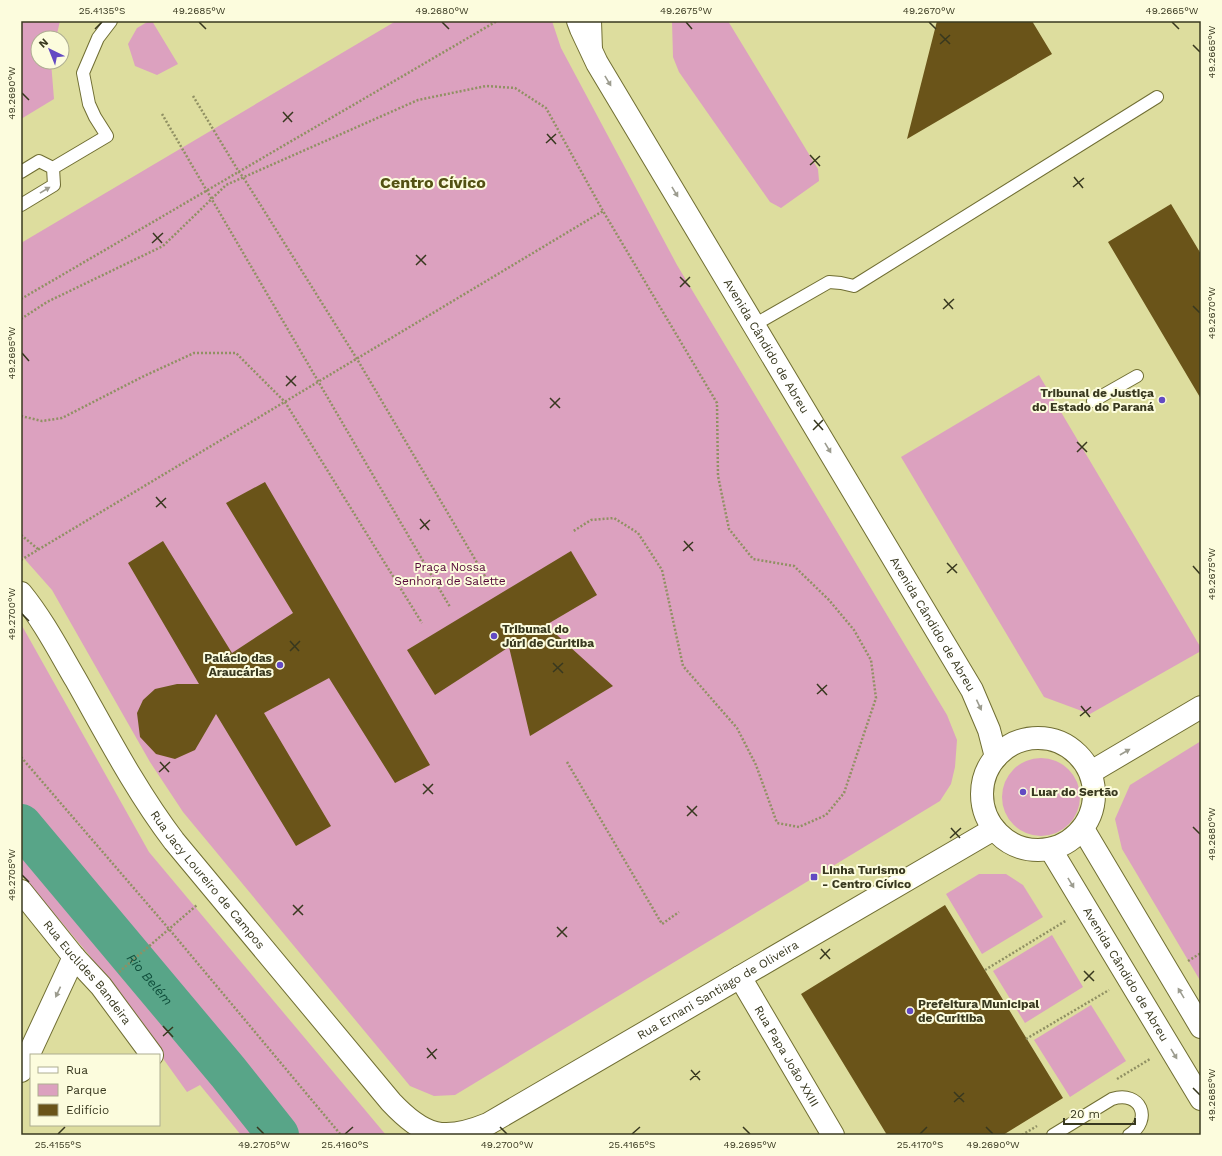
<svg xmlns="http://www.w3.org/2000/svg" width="1222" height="1156" font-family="'Work Sans',sans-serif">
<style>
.green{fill:#dca1bf}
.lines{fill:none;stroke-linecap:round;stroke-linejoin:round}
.river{stroke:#58a588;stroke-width:42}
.building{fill:#6a5419}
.service-casing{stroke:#706e33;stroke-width:14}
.minor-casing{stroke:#706e33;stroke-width:24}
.tertiary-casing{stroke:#706e33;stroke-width:24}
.secondary-casing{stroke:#706e33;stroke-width:24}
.path{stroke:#909063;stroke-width:2.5;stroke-dasharray:2 2;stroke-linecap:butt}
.service{stroke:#fff;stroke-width:12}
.minor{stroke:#fff;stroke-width:22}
.tertiary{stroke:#fff;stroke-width:22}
.secondary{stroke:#fff;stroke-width:22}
.oneway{fill:#9c9c8f}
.ticks{fill:none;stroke:#38381f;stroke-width:1.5}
.poi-dot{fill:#634ac3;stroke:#fcfcdd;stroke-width:1.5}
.labels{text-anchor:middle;stroke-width:4;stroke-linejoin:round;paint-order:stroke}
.street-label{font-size:12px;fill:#38381f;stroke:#fcfcdd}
.poi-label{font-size:12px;font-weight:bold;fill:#38381f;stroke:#fcfcdd;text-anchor:start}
.park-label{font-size:12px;fill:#550839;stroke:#fcfcdd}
.water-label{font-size:13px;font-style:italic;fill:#104f3c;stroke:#fcfcdd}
.district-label{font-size:16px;font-weight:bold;fill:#535113;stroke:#fcfcdd}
.neatline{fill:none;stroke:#38381f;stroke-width:1.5}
.ticks-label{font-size:10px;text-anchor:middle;fill:#38381f}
</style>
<rect width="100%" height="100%" fill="#dddd9e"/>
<path class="green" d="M21,21H60L56,38H38V62H51L54,99L21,119Z
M149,21H152L178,64L157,75L135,66L128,44L137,28Z
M396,21H552L561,48L677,265L947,715L957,740L955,767L951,784L940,801L455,1095L434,1096L410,1086L183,812L150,762L52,590L21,555V243Z
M672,21H728L818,169L819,181L781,208L770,202L679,72L673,57Z
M1039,375L1201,648V651L1090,714L1044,697L901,457Z
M21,624L149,852L386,1135H241L200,1085L187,1092L89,955L21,874Z
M1201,741V982L1122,849L1115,819L1130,785Z
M1002 797a39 39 0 1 1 78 0a39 39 0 1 1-78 0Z
M979,874H1006L1023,885L1043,917L982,954L946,894Z
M1052,935L1083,987L1025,1023L993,971Z
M1091,1005L1126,1061L1070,1097L1034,1040Z"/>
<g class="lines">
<path class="river" id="s1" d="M21,825L228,1072L278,1135"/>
</g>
<path class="building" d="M937,21H1032L1052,54L907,139Z
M1171,204L1201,254V399L1108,242Z
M265,482L430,765L395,783L329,678L264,713L331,826L296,846L216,714L195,750L175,759L156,754L140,737L137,713L143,700L155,689L177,684H199L128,563L163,541L232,653L293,613L226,503Z
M571,551L597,595L546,625L613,686L530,736L509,647L435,695L407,650Z
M945,905L1063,1098L1003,1135H887L801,994Z"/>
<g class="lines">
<defs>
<path id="service" d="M595,21L596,50
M53,168L107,136L95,117L89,104L83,73L98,38L111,21
M21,172L39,161L53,168
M21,205L54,185L53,168
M754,325L829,282L841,283L854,286C955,223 1056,160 1157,97
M1093,401L1137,376
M1053,1135L1112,1099C1141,1090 1153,1120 1129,1135"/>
<g id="minor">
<path id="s2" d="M21,891L74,957L101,986L152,1055"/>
<path id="s3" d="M740,977L833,1135"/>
<path d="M21,1071L74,957"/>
</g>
<g id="tertiary">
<path id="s4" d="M21,593C43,620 59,651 76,680C107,735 136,791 174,841L391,1102C424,1137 444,1142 488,1124L994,829"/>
</g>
<g id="secondary">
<path id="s5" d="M578,21L581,29L597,63L972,690L989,730L996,757"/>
<circle cx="1038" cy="794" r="56"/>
<path d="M1091,772L1201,707"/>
<path d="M1083,829L1201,1027"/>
<path id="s6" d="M1051,850L1201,1099"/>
</g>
</defs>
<use href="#service" class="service-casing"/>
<use href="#minor" class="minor-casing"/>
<use href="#tertiary" class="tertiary-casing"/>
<use href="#secondary" class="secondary-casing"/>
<path class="path" d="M193,96L239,172L243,177L357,359L489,583
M162,114L450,607
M21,299L497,21
M21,319L47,302L163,246L226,185L418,100L486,86L515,88L546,108L603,211L717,403L718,476L729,529L753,559L794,566L829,600L854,630L871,660L876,698L844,793L826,815L799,827L777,823L756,765L737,728L683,666L662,570L638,533L614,518L591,520L572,532
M21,416L42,421L62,418L142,377L194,353H236L285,402L422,623
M21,535L38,549
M21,560L603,211
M21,757L169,929L341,1135
M567,762L662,924L679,912
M1188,961L1201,953
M985,970L1067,920
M119,972L197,905
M1026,1039L1109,990
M1117,1079L1150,1059
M1022,1135L1037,1126"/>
<use href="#service" class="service"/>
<use href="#minor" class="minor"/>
<use href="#tertiary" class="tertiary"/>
<use href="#secondary" class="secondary"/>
</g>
<defs><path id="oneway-solid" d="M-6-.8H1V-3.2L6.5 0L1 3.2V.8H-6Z"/></defs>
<g class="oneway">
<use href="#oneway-solid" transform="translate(608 81) rotate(59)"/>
<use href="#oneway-solid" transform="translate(45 190) rotate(-31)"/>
<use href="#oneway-solid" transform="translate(675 192) rotate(59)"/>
<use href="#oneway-solid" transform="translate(828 448) rotate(59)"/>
<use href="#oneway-solid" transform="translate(979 705) rotate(65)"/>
<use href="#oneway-solid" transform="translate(1125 752) rotate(-30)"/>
<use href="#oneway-solid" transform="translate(1071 883) rotate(59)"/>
<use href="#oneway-solid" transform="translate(58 992) rotate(115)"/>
<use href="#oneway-solid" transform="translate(1181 993) rotate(-121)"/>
<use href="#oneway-solid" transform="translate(1174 1054) rotate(59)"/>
</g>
<path class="ticks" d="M199,22L206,29M442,22L449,29M686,22L692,29M929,22L936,29M1172,22L1179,29M95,29L102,22M940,34L950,44M940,44L950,35M1193,45L1200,52M22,93L29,100M283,112L292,122M283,122L293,112M547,134L556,144M546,143L556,134M810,155L820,166M810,165L820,156M1074,177L1083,188M1073,187L1084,178M153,233L162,243M152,243L163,233M416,255L426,265M416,265L426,255M680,277L690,287M680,287L690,277M944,299L953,309M1193,306L1200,313M943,309L954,299M22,353L29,361M286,376L296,386M286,386L296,376M550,398L560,408M550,408L560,398M814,420L823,430M813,430L823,420M1077,442L1087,452M1077,452L1087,442M156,497L166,508M156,507L166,498M420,519L429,530M420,529L430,520M684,541L693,551M683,551L693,542M947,563L957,573M1193,566L1200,574M947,573L957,564M22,614L29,621M290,641L299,651M290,651L300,641M553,663L563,673M553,672L563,663M817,684L827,695M817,694L827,685M1081,706L1090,717M1080,716L1091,707M160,762L169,772M159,772L170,762M423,784L433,794M423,794L433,784M687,806L697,816M687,816L697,806M1193,827L1200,834M951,828L960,838M950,838L961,828M22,875L29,882M293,905L303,915M293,915L303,905M557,927L567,937M557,937L567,927M821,949L830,959M820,959L830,949M1084,971L1094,981M1084,981L1094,971M163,1026L173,1037M163,1036L173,1027M427,1048L436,1059M427,1058L437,1049M691,1070L700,1080M690,1080L700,1071M1193,1088L1200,1095M954,1092L964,1102M954,1102L964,1093M257,1127L264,1134M500,1127L507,1134M743,1127L750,1134M986,1127L993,1134M58,1134L65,1127M345,1134L353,1127M632,1134L640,1127M920,1134L927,1127"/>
<g class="poi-dot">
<circle cx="1162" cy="400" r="4"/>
<circle cx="494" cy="636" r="4"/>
<circle cx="280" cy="665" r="4"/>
<circle cx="1023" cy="792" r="4"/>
<rect x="810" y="873" width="8" height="8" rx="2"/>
<circle cx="910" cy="1011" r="4"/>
</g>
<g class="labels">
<g class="street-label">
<text dy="4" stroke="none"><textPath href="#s5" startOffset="376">Avenida Cândido de Abreu</textPath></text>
<text dy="4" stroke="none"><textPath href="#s5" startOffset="700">Avenida Cândido de Abreu</textPath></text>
<text dy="4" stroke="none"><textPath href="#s4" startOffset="343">Rua Jacy Loureiro de Campos</textPath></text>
<text dy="4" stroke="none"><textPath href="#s2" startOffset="105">Rua Euclides Bandeira</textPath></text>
<text dy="4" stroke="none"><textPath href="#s6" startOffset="145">Avenida Cândido de Abreu</textPath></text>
<text dy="4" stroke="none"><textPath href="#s4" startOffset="1006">Rua Ernani Santiago de Oliveira</textPath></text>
<text dy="4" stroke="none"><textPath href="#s3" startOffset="92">Rua Papa João XXIII</textPath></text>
</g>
<g class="poi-label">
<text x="1154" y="397" text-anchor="end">Tribunal de Justiça<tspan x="1154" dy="14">do Estado do Paraná</tspan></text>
<text x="502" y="633">Tribunal do<tspan x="502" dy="14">Júri de Curitiba</tspan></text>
<text x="272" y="662" text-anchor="end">Palácio das<tspan x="272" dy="14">Araucárias</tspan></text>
<text x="1031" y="796">Luar do Sertão</text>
<text x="822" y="874">Linha Turismo<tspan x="822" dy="14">- Centro Cívico</tspan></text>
<text x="918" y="1008">Prefeitura Municipal<tspan x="918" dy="14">de Curitiba</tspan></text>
</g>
<g class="park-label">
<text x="450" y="571">Praça Nossa<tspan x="450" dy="14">Senhora de Salette</tspan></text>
</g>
<g class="water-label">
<text dy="5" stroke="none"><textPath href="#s1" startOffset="201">Rio Belém</textPath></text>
</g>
<g class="district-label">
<text x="433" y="188">Centro Cívico</text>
</g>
</g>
<rect width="1222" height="1156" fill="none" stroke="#fcfcdd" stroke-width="44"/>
<rect x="30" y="1054" width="130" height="72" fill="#fcfcdd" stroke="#aeae91"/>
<rect x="38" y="1067" width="20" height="6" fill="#ffffff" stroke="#aeae91"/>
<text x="66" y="1074" font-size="12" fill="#38381f">Rua</text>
<rect x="38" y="1084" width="20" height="12" fill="#dca1bf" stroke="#aeae91"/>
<text x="66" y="1094" font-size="12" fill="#38381f">Parque</text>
<rect x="38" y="1104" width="20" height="12" fill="#6a5419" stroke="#aeae91"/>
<text x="66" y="1114" font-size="12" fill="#38381f">Edifício</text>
<g transform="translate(50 50) rotate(317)"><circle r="19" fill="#fcfcdd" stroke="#aeae91"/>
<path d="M0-3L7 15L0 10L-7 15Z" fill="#634ac3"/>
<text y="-6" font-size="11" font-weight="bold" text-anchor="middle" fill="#38381f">N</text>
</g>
<path d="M1064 1118v6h71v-6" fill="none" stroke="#38381f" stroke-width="2"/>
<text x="1070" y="1118" font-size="12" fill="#38381f" stroke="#fcfcdd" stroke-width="3" paint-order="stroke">20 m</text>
<rect x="22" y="22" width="1178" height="1112" class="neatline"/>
<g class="ticks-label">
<text x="102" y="14">25.4135°S</text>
<text x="199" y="14">49.2685°W</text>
<text x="442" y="14">49.2680°W</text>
<text x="686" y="14">49.2675°W</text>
<text x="929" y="14">49.2670°W</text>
<text x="1172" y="14">49.2665°W</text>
<text transform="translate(1211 52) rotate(-90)" y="4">49.2665°W</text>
<text transform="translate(11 93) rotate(-90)" y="4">49.2690°W</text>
<text transform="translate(1211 313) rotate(-90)" y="4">49.2670°W</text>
<text transform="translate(11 353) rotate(-90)" y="4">49.2695°W</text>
<text transform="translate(1211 574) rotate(-90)" y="4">49.2675°W</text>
<text transform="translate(11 614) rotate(-90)" y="4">49.2700°W</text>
<text transform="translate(1211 834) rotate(-90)" y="4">49.2680°W</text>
<text transform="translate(11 875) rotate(-90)" y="4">49.2705°W</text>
<text transform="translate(1211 1095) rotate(-90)" y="4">49.2685°W</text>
<text x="58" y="1148">25.4155°S</text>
<text x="264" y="1148">49.2705°W</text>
<text x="345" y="1148">25.4160°S</text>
<text x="507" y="1148">49.2700°W</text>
<text x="632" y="1148">25.4165°S</text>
<text x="750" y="1148">49.2695°W</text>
<text x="920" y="1148">25.4170°S</text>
<text x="993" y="1148">49.2690°W</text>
</g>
</svg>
